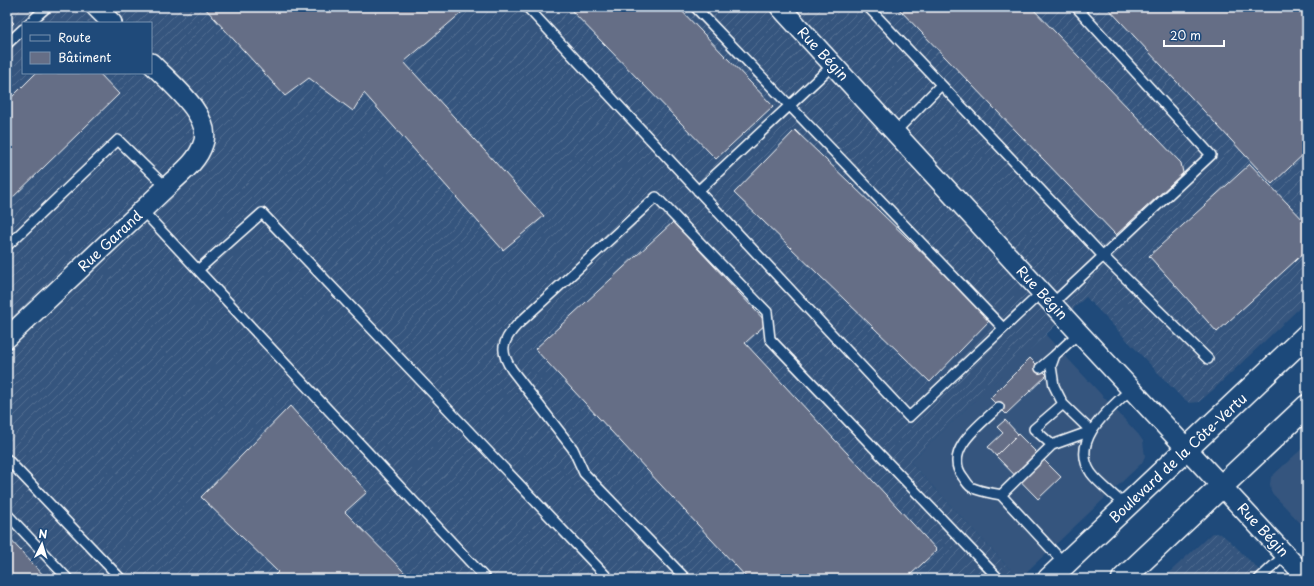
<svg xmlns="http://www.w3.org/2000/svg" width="1314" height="586" font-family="'Playpen Sans',sans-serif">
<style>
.built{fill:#34557e}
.industrial{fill:url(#industrial-furrows);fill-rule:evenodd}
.building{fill:#656e86;stroke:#fff}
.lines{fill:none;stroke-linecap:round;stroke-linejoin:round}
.lane-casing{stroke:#fff;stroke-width:12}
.street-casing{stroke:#fff;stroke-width:22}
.secondary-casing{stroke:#fff;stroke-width:25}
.lane{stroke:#1f4a7a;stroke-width:9}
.street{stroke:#1f4a7a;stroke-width:19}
.secondary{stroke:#1f4a7a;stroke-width:22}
.labels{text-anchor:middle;stroke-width:3;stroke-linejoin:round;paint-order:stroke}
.street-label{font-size:14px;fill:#fff;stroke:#1f4a7a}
</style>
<defs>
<pattern id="industrial-furrows" width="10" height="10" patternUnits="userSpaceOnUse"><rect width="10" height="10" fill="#34557e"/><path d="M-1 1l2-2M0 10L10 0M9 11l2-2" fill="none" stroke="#526e91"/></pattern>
</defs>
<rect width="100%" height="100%" fill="#1f4a7a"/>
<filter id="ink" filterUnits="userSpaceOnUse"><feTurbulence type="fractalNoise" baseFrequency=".025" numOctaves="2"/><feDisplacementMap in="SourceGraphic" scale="8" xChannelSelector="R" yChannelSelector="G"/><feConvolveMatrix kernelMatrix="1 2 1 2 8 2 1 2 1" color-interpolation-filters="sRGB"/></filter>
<g filter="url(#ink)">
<path class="built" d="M1045,334L1138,434L1143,441L1145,456L1142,463L1019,579L910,462Z
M1307,444V530L1271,492L1270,484L1271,477Z"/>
<path class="industrial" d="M7,7H1307V301L1213,390L1199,402L1190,403L1181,397L1086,297L910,462L1019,579H7ZM23,23H151V73H23Z
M1212,533L1221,534L1231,542L1268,579H1162Z"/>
<path class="building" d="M204,7H468L404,62L544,216L503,250L364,93L353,111L309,78L285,96Z
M568,7H678L773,106L716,159Z
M897,7H1031L1181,163L1183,173L1116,235Z
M1107,7H1307V151L1272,184Z
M7,17L14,23L7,30Z
M36,73H99L119,94L7,203V102Z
M795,130L991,319L930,382L734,193Z
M1250,164L1307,224V250L1217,332L1149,256Z
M673,222L767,323L745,343L937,550L909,576L912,579H748L535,349Z
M1030,358L1047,375L1006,414L990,398Z
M290,406L367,492L345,512L411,579H271L278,572L201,497Z
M1005,420L1018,434L996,456L988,447L1003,433L997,427Z
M1018,434L1061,477L1038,499L996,456Z
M7,536L47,579H7Z"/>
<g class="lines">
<defs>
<path id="lane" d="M527,7L909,417L1042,292
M695,7L1003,328
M868,7L1103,256L1208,359
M29,23L47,7
M7,44L23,29
M895,132L941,85
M698,191L833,65
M142,210L486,579
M7,246L118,140L166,187
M198,270L262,213L609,579
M1052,304L1211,155L1076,7
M1040,368L1054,356
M999,407C982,423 942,451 963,477C966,481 969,487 973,488C982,492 992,493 1001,495
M1052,445L1034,429L1063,404
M7,459L121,579
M1126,507C1116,496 1099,484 1091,473C1069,440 1110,409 1131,389
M7,514L68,579
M1065,564L1001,495L1052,445L1091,431L1063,404L1054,386L1051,366L1055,355L1079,333
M686,579L584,473L573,449L512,370C499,351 502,341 517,325L656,197L767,312L770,339L999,579
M1259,579L1286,554"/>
<path id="street" d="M96,7L112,23
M780,7L1079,333L1307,578
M7,338L172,182C184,171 198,160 203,144C214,117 168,81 151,63"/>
<path id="secondary" d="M1049,579L1307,335
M1123,579L1307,406"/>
</defs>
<use href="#lane" class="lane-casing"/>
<use href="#street" class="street-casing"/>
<use href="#secondary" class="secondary-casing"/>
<use href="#lane" class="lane"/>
<use href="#street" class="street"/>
<use href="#secondary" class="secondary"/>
</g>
</g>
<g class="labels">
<g class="street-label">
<text transform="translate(823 54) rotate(47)" y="5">Rue Bégin</text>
<text transform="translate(110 241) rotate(-43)" y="5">Rue Garand</text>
<text transform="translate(1042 293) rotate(47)" y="5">Rue Bégin</text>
<text transform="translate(1178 458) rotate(-43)" y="5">Boulevard de la Côte-Vertu</text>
<text transform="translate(1263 530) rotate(47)" y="5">Rue Bégin</text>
</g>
</g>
<rect width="1314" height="586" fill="none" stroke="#1f4a7a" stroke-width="24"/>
<rect x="12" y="12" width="1290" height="562" fill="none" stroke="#fff" stroke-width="1.5" filter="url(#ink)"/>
<rect x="22" y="22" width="130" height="52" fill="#1f4a7a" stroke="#7992af"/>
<rect x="30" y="35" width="20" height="6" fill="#1f4a7a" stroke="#7992af"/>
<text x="58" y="42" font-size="12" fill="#ffffff">Route</text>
<rect x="30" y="52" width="20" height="12" fill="#656e86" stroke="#7992af"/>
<text x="58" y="62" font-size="12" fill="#ffffff">Bâtiment</text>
<g transform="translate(42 544) rotate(5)" stroke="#1f4a7a" stroke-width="3" paint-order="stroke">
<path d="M0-3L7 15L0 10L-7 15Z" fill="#ffffff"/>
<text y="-6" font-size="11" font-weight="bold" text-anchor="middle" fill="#ffffff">N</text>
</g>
<path d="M1164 40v6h60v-6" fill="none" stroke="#ffffff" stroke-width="2"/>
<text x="1170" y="40" font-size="12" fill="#ffffff" stroke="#1f4a7a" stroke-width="3" paint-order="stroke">20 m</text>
</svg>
